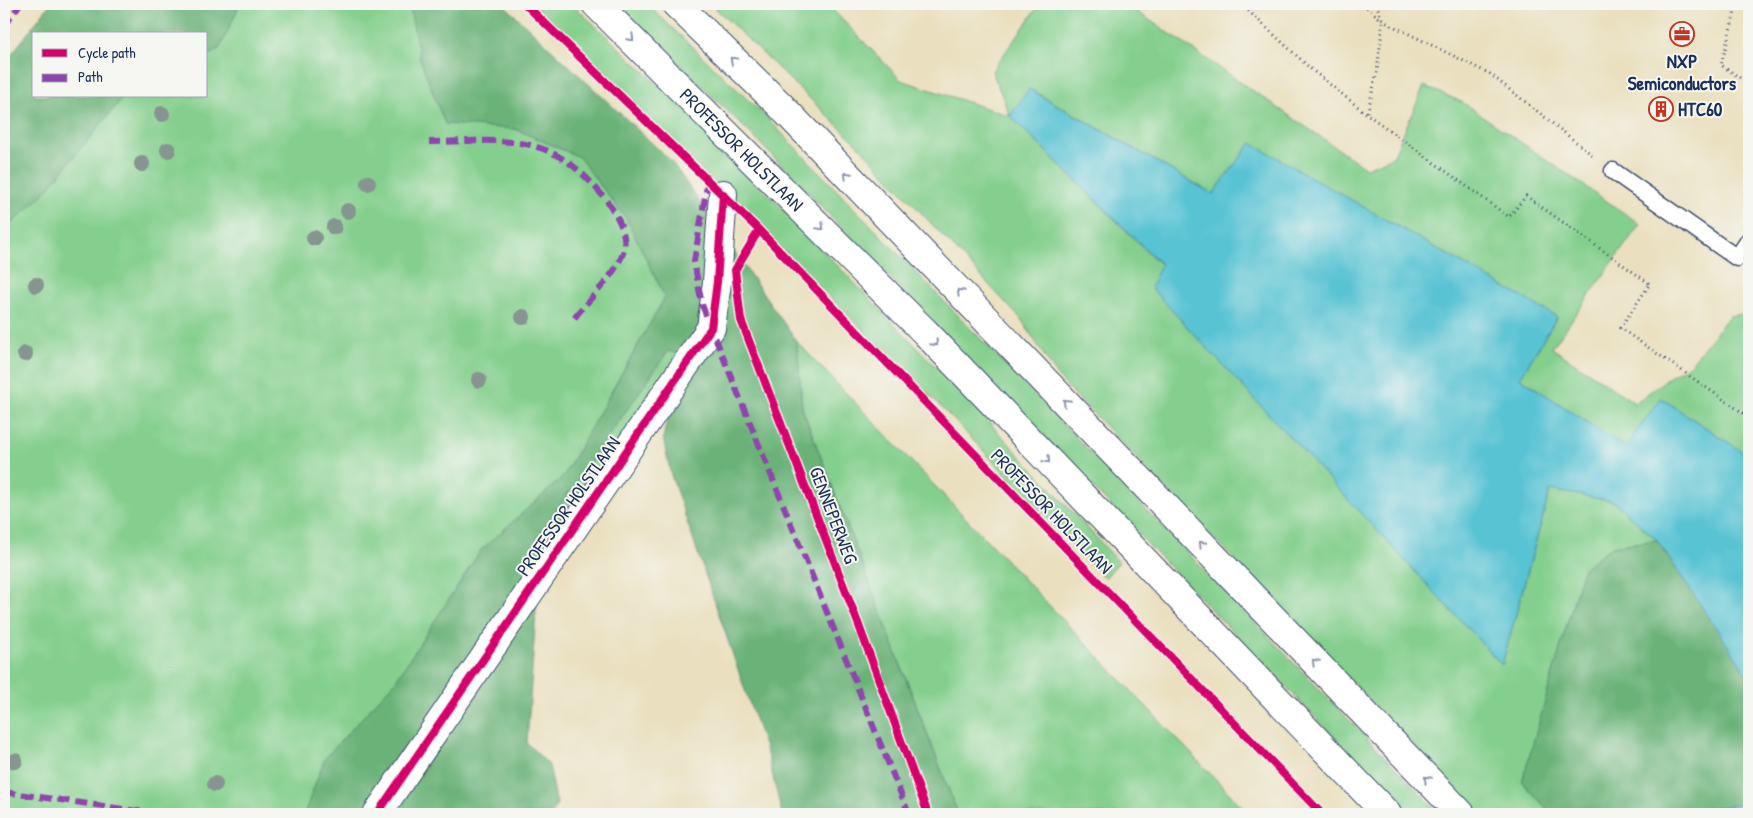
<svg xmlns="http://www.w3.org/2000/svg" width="1753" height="818" font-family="'Patrick Hand',sans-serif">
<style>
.green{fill:#84cf8d;stroke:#507f76}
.forest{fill:#6bb278;stroke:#43706b}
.water{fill:#58c3d3;stroke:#3a7998}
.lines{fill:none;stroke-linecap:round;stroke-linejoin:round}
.lane-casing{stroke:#3a4a6d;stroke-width:19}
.street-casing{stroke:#3a4a6d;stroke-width:30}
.secondary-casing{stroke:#3a4a6d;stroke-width:30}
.path{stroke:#3a4a6d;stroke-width:3;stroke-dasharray:1 4;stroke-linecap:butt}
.lane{stroke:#fff;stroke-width:16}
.street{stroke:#fff;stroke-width:28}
.secondary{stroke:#fff;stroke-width:28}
.quiet{stroke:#8e44ad;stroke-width:6;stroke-dasharray:12 6;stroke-linecap:butt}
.cycleway-casing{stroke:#f6f6f2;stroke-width:11}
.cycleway{stroke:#d6006c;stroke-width:8}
.tree{fill:#869590}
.oneway{stroke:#8d97ae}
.labels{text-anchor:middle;stroke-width:4;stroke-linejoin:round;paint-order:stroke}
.poi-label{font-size:19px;font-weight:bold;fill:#1b2f5e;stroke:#f6f6f2}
.street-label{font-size:19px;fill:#1b2f5e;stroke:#f6f6f2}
</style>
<rect width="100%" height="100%" fill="#f6f6f2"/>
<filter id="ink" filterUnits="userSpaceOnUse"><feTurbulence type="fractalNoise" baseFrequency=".02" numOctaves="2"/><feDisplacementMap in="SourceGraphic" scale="10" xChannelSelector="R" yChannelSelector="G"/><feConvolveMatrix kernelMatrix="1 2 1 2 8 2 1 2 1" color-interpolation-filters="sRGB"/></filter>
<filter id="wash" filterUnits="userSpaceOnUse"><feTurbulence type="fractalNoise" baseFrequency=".0096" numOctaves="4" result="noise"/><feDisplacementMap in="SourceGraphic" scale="20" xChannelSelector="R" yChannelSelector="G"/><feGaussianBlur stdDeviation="1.12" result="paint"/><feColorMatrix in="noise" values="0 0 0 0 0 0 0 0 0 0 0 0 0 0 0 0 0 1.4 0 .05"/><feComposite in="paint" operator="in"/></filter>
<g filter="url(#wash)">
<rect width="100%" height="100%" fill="#eae0bf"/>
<path class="green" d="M73,4H472L518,43L695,330L367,814H4V96H206V34Z
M534,4H572L692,116L973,405L1119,562L1105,578L957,423Z
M618,4H647L764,115L1440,814H1409L749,132Z
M711,4H827L901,80L1010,116L992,71L1040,4H1126L1366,168L1393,157L1424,86L1462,102L1640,224L1552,348L1635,403L1672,375L1690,365L1729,316L1749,313V456L1661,398L1625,447L1520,378L1557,317L1251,143L1213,194L1030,89L1010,116L1161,265L1152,288L1502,665L1550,490L1613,501L1657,540L1612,546L1522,782L1552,814H1480L1058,377L1021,319L852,139Z
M797,342L1249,814H958L802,408Z"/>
<path class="forest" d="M50,4H240L220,48L206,57V34H34V96H124L42,196L4,230V64Z
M409,4H503L671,161L797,342L802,408L958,814H782L768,757L671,475L663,438L681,355L668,351L537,538L536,612L527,743L549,765L557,804L552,814H304L325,758L394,683L481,550L563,477L665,297L627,220L579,157L515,129L445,124L420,59Z
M1657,540L1749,677V802L1748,804L1707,808L1713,814H1552L1522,782L1583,568L1612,546Z"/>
<path class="water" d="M1029,89L1213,194L1251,143L1557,317L1520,378L1625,447L1661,398L1749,456V677L1657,540L1613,501L1550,490L1502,665L1151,288L1161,264L1010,116Z
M1749,802V814H1713L1707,808L1748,804Z"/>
</g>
<g filter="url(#ink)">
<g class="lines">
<defs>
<path id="lane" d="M1613,171L1737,258L1749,240"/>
<path id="street" d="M377,814L711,328L717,282L723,194"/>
<g id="secondary">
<path id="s1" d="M596,4L925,332L1387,814"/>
<path d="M676,4L779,104L1461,814"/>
</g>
</defs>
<use href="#lane" class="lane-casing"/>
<use href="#street" class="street-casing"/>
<use href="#secondary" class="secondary-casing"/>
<path class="path" d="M1241,4L1312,70L1367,114
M1363,4L1383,21L1490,74L1595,157
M1376,4L1383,21L1377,72L1367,114L1509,217L1526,196L1650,284L1620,328L1749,417
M1737,4L1721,65L1749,84"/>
<use href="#lane" class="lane"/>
<use href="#street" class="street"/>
<use href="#secondary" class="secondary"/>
<path class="quiet" d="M4,26L20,4
M429,142C510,141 551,130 606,200C616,213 629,235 623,253C614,278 589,298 573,320
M708,180L694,261L702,305L909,814
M4,792L159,814"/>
<defs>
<path id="cycleway" d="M525,4L759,230L1322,814
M759,230L735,270L741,320L858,623L928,814
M377,814L711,328L717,282L723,194"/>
</defs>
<use href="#cycleway" class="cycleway-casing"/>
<use href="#cycleway" class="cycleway"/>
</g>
<g class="tree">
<circle cx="162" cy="114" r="8"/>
<circle cx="168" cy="150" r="8"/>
<circle cx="142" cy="164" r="8"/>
<circle cx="368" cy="183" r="8"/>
<circle cx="348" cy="211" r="8"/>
<circle cx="334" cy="227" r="8"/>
<circle cx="314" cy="238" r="8"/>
<circle cx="36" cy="285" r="8"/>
<circle cx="523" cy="317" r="8"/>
<circle cx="25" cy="354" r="8"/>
<circle cx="479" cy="380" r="8"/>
<circle cx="15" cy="761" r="8"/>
<circle cx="215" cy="784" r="8"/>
</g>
<defs><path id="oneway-chevron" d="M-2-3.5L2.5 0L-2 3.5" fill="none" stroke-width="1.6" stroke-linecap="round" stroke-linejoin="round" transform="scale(1.25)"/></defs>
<g class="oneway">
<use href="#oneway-chevron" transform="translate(631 38) rotate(45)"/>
<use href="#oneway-chevron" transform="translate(733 60) rotate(-136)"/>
<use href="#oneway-chevron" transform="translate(847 175) rotate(-134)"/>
<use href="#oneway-chevron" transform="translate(821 227) rotate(45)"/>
<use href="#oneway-chevron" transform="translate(960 292) rotate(-134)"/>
<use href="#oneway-chevron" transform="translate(935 343) rotate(46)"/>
<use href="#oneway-chevron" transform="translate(1066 402) rotate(-134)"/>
<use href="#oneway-chevron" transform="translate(1047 460) rotate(46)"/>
<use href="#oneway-chevron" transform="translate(1202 544) rotate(-134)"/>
<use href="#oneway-chevron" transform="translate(1315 662) rotate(-134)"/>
<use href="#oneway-chevron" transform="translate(1427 779) rotate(-134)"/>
</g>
</g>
<defs>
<symbol id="office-ring" viewBox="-11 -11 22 22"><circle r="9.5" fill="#f6f6f2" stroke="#c8321e" stroke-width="1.5"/><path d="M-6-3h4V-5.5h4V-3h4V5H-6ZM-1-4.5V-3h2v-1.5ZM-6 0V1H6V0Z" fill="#c8321e"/></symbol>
<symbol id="building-ring" viewBox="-11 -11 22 22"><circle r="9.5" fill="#f6f6f2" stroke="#c8321e" stroke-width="1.5"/><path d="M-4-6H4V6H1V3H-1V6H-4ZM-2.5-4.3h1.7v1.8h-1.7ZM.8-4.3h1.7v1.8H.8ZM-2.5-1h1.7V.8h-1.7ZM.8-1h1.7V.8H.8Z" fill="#c8321e"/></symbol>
</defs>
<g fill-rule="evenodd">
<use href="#office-ring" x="1668" y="20" width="28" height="28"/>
<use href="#building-ring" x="1647" y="95" width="28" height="28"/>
</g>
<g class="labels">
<g class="poi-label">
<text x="1682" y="68">NXP<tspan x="1682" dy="22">Semiconductors</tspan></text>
<text x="1678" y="116" text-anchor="start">HTC60</text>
</g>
<g class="street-label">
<text dy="7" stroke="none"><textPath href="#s1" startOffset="206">PROFESSOR HOLSTLAAN</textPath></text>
<text transform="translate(568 506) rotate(-55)" y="7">PROFESSOR HOLSTLAAN</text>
<text transform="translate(1052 511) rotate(46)" y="7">PROFESSOR HOLSTLAAN</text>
<text transform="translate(834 515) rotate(69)" y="7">GENNEPERWEG</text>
</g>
</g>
<rect width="1753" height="818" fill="none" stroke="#f6f6f2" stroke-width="20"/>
<rect x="32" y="32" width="175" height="65" fill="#f6f6f2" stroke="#9ea6b7"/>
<rect x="42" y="49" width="25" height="8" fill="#d6006c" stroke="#9ea6b7"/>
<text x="78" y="58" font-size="15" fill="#1b2f5e">Cycle path</text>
<rect x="42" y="74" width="25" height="8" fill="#8e44ad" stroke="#9ea6b7"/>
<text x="78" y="82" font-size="15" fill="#1b2f5e">Path</text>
</svg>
